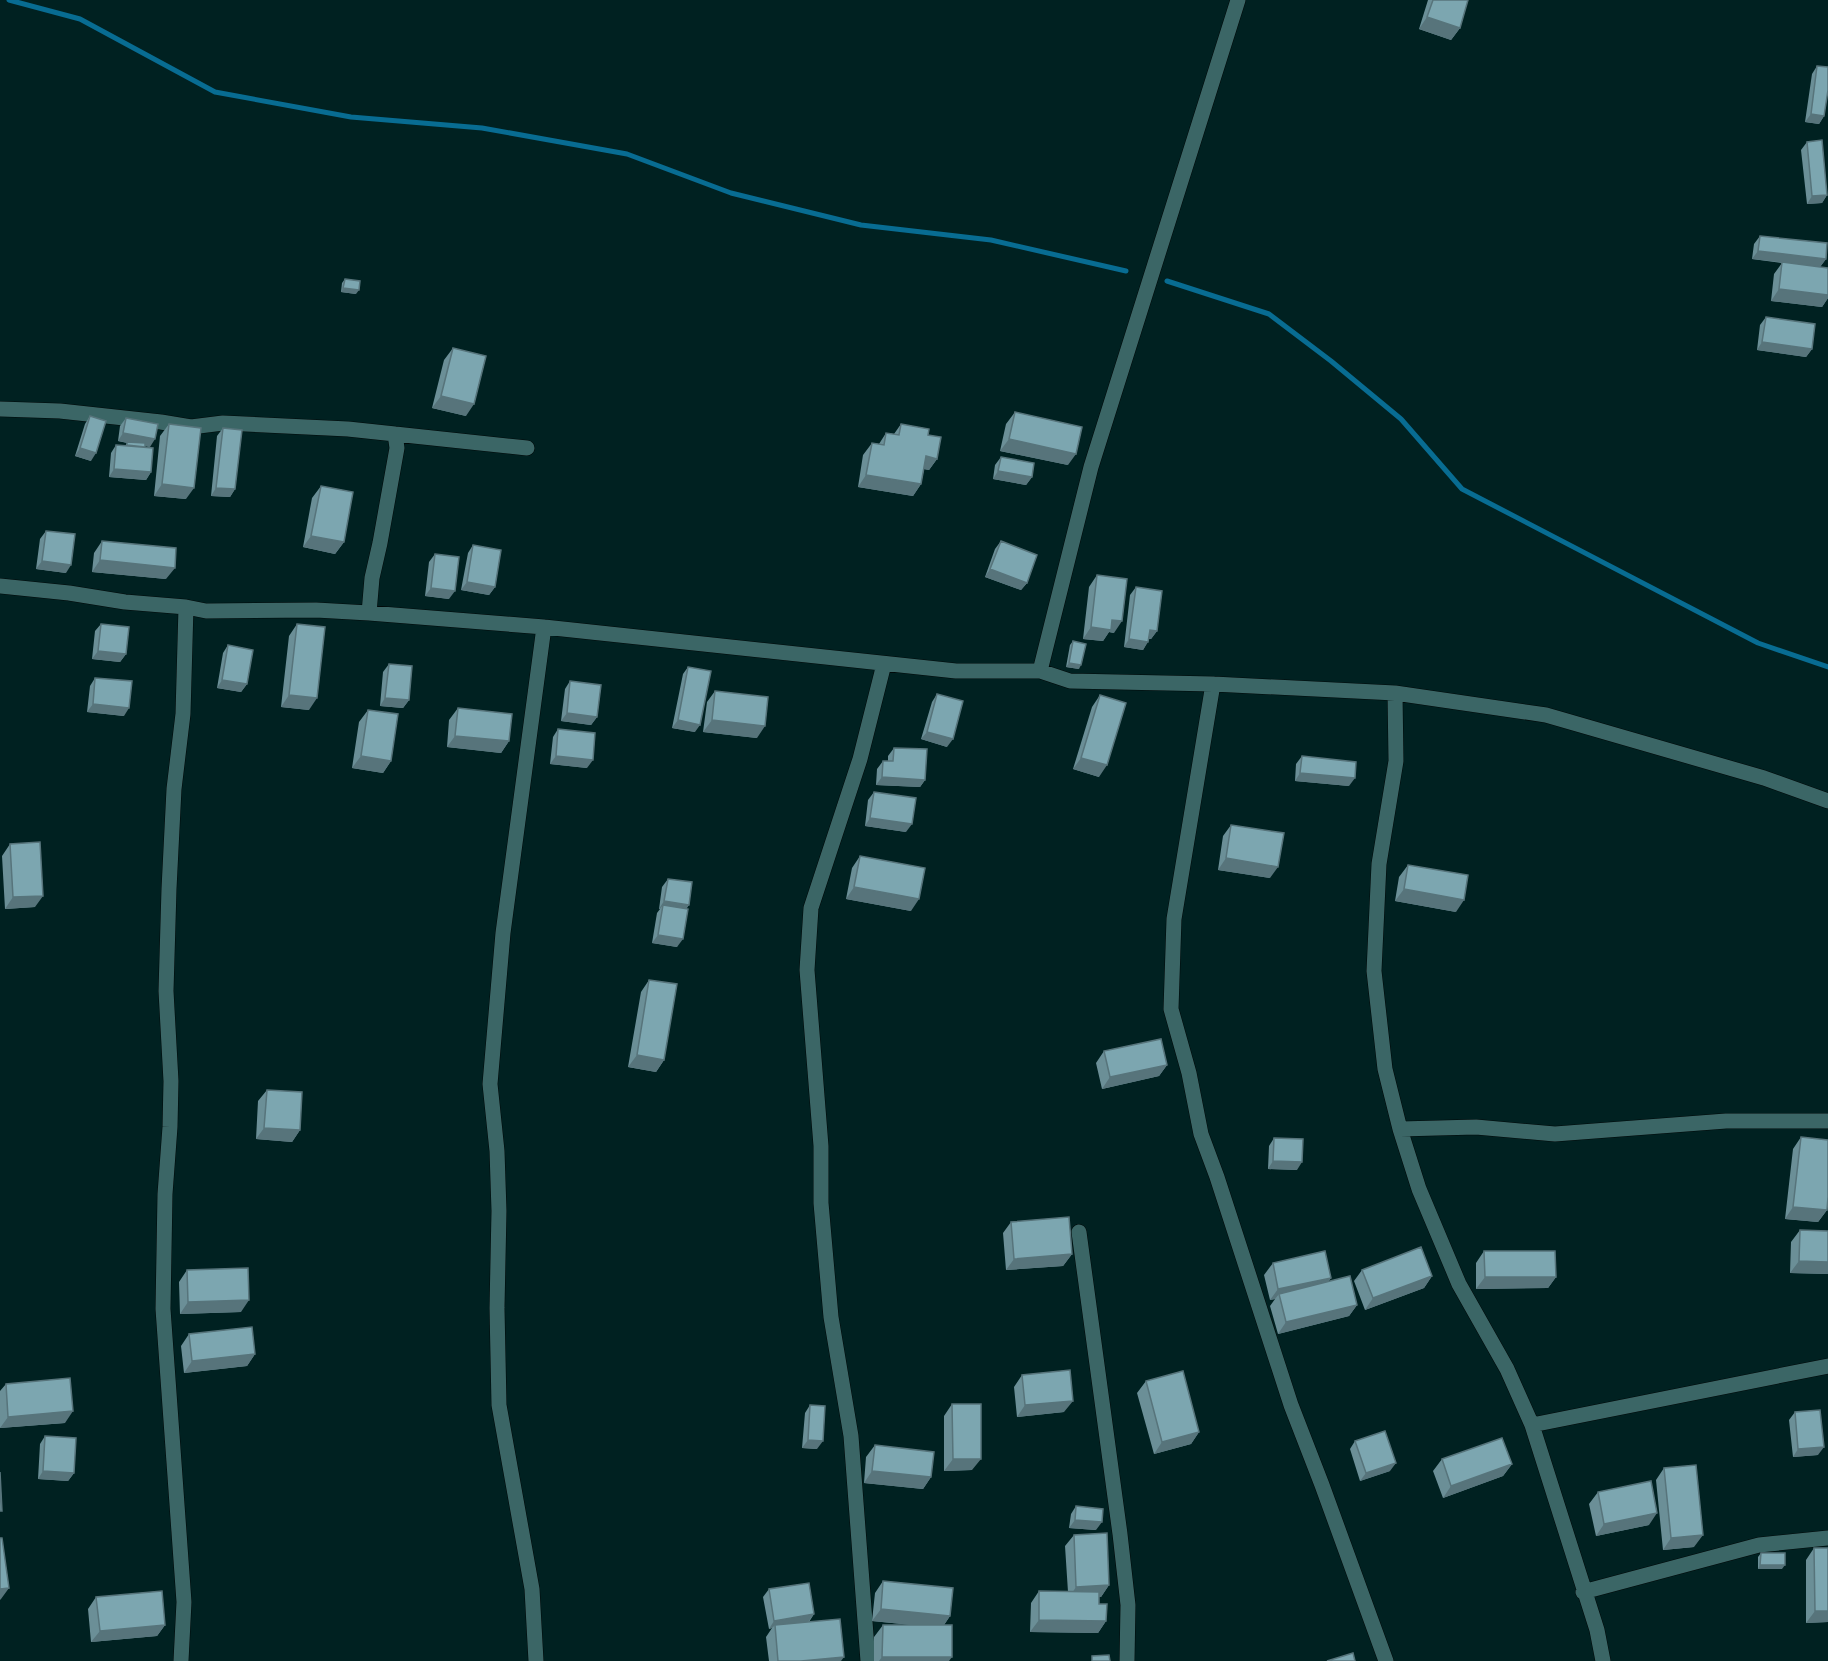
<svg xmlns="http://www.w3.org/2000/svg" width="1828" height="1661" font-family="'Nunito Sans',sans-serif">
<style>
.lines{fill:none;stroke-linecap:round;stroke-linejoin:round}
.stream{stroke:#086c92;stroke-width:5}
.street-casing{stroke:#000909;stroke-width:16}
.street{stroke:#3b6666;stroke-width:15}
.wall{fill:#6b8f97}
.shaded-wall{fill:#57747b}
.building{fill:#7ca6b0;stroke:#57747b;stroke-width:1.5}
</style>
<rect width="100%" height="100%" fill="#002121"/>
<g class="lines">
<path class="stream" d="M9,0L80,19L215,92L351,117L482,128L627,154L731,193L861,225L991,240L1126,271
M1167,281L1269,314L1331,361L1401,419L1462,489L1758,643L1828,667"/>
<defs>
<path id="street" d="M0,409L60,411L161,422L191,427L223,423L348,429L395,434L397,448L380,543L372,578L369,613
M395,434L527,448
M0,586L69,593L125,602L186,607L206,611L316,610L369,613L544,627L956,671H1040L1070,681L1213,684L1395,693L1546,715L1764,778L1828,801
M1040,671L1091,467L1238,0
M1213,684L1174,919L1171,1009L1189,1073L1201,1134L1217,1177L1291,1405L1322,1485L1386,1661
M1395,693L1396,761L1379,864L1374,971L1385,1069L1400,1129L1419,1189L1459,1284L1507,1369L1532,1425L1597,1630L1603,1661
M1400,1129L1476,1127L1555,1134L1726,1121H1828
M1079,1232L1120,1534L1128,1605L1127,1661
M1532,1425L1828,1366
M1583,1592L1759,1545L1828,1538
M181,1661L184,1602L163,1309L165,1194L170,1127L171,1081L166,991L169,889L174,789L183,714L186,607
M536,1661L532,1589L499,1405L497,1308L499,1211L497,1151L490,1084L503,933L544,627
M868,1661L851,1436L831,1317L821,1203V1146L807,970L811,908L860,759L884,664"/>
</defs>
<use href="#street" class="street-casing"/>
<use href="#street" class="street"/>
</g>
<path class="wall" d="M1428,0H1468L1460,28L1451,40L1419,29Z
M1817,66L1824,116L1819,124L1805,122L1812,74Z
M1807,142L1827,195L1822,203L1807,204L1801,150Z
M1760,236L1826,259L1820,267L1828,268V298L1822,307L1771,301L1774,274L1782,263L1752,259L1754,244Z
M345,279L356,294L341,292L342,283Z
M1766,317L1812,349L1806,357L1757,350L1760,325Z
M453,348L466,416L432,408L444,360Z
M1015,412L1068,465L1000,451L1006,424Z
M90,416L91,461L75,456L85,424Z
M126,418L150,447L145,446L151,472L146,480L109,477L111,453L116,445L125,446L127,443L118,441L120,426Z
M169,424L186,499L154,496L160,436Z
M901,424L928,435L937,459L929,470L924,469L921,484L913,496L858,487L863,455L872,443L879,444L886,433L894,434Z
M223,428L235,489L230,497L211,496L217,436Z
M1001,457L1032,477L1026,485L993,479L995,465Z
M321,486L344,542L335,554L303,547L312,498Z
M46,531L66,573L36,569L40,539Z
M102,541L166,579L92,572L94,553Z
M1001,541L1027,583L1021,590L985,577L995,549Z
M473,545L495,587L489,595L461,590L468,553Z
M435,554L449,599L425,596L429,562Z
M1097,575L1114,633L1109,632L1103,641L1083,639L1089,587Z
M1136,587L1157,631L1151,639H1149L1143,650L1124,647L1130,595Z
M101,624L126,654L120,662L92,659L95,631Z
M297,624L309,710L281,707L289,636Z
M1073,641L1079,669L1066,667L1070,645Z
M228,645L247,684L241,692L217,688L223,653Z
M389,664L409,700L403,708L380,706L383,672Z
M688,667L695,732L672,728L683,674Z
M95,678L124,716L87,712L90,686Z
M570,681L597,717L591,725L561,721L565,689Z
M715,691L757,738L703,732L707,702Z
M937,694L947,747L921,739L932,702Z
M1100,695L1099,777L1073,769L1092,707Z
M458,708L509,741L501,753L447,747L449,720Z
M368,710L391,761L383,773L352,768L359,722Z
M558,729L587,768L550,764L553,737Z
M894,748L925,780L920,787L876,785L877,769L883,761H888V756Z
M1302,756L1349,786L1295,781L1296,764Z
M874,792L906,832L865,826L868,800Z
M1231,825L1270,878L1218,870L1223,836Z
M10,844L35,907L5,909L2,856Z
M860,856L911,911L846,899L852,868Z
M1408,865L1456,912L1395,901L1399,877Z
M668,879L689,905L686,909L677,947L652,943L657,913L660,909H659L662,887Z
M649,980L664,1060L656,1072L628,1067L641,992Z
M1104,1051L1167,1065L1159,1076L1102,1089L1096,1063Z
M267,1090L300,1130L292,1142L256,1139L258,1101Z
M1801,1137L1827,1210L1818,1222L1785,1219L1793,1149Z
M1274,1138L1297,1170L1268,1169L1269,1146Z
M1011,1222L1072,1254L1063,1266L1006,1270L1003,1233Z
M1800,1230L1828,1231V1274L1790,1273L1791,1242Z
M1484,1251L1556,1277L1548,1288L1476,1289V1263Z
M1273,1263L1331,1278L1328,1282L1357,1305L1349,1316L1278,1334L1270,1306L1275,1299L1270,1300L1264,1275Z
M187,1270L241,1312L180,1314L179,1282Z
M1362,1270L1432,1276L1424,1288L1365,1310L1354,1281Z
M189,1334L255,1354L247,1366L184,1373L181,1346Z
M1022,1375L1064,1412L1017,1417L1014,1387Z
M1146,1381L1199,1432L1191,1444L1154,1454L1137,1393Z
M6,1384L65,1423L0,1428V1391Z
M952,1404L972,1470L944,1471V1416Z
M810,1405L817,1449L802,1448L805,1413Z
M1795,1412L1818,1455L1793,1457L1789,1420Z
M45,1436L74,1473L68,1481L38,1479L40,1444Z
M1355,1441L1390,1471L1360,1481L1350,1449Z
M875,1445L931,1477L923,1489L864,1483L866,1457Z
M1442,1459L1512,1464L1503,1476L1443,1498L1433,1471Z
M1664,1468L1694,1547L1663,1550L1656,1480Z
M1598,1492L1649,1525L1596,1536L1589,1504Z
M1076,1506L1096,1530L1069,1528L1071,1514Z
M1074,1535L1109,1585L1101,1597H1099V1604L1106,1621L1098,1633L1030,1632L1031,1603L1039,1591L1068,1592L1065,1546Z
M1814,1548H1828V1622L1806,1623V1560Z
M1761,1553L1782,1569H1758V1557Z
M883,1581L950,1616L944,1625L949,1661H874V1637L883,1625H912L872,1621L875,1593Z
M769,1589L814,1614L809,1622L841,1661H769L766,1637L772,1628L769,1629L763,1597Z
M96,1597L165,1625L157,1636L91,1642L88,1609Z"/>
<path class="shaded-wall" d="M1427,17L1460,28L1451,40L1419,29Z
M1811,114L1824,116L1819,124L1805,122Z
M1827,195L1822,203L1807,204L1812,196Z
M1758,251L1826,259L1820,267L1752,259Z
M343,288L359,290L356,294L341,292Z
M1779,289L1828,295V298L1822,307L1771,301Z
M1762,342L1812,349L1806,357L1757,350Z
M441,396L474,404L466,416L432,408Z
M123,433L155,439L150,447L118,441Z
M1009,439L1076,454L1068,465L1000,451Z
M80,448L96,453L91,461L75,456Z
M926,456L937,459L929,470L918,468Z
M114,469L151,472L146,480L109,477Z
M998,471L1032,477L1026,485L993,479Z
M866,475L921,484L913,496L858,487Z
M162,484L194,488L186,499L154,496Z
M216,488L235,489L230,497L211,496Z
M311,536L344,542L335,554L303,547Z
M100,560L175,568L166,579L92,572Z
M42,561L71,565L66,573L36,569Z
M990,569L1027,583L1021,590L985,577Z
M467,582L495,587L489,595L461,590Z
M431,588L455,591L449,599L425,596Z
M1112,620L1122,621L1114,633L1109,632L1103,641L1083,639L1091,627Z
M1150,630L1157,631L1151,639L1144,638Z
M1129,639L1148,642L1143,650L1124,647Z
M98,651L126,654L120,662L92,659Z
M1069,663L1081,665L1079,669L1066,667Z
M222,680L247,684L241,692L217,688Z
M289,695L317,698L309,710L281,707Z
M385,698L409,700L403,708L380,706Z
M93,704L129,708L124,716L87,712Z
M567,713L597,717L591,725L561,721Z
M678,720L700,725L695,732L672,728Z
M712,720L765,726L757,738L703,732Z
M927,732L953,739L947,747L921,739Z
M455,736L509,741L501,753L447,747Z
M361,756L391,761L383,773L352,768Z
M556,756L593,760L587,768L550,764Z
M1081,758L1107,765L1099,777L1073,769Z
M1300,773L1355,778L1349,786L1295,781Z
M882,777L925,780L920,787L876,785Z
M870,818L912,824L906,832L865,826Z
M1226,858L1278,867L1270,878L1218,870Z
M854,887L919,899L911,911L846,899Z
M1404,889L1464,900L1456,912L1395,901Z
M43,896L35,907L5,909L13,897Z
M664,901L689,905L683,913L663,905L660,909H659Z
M658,935L683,939L677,947L652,943Z
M637,1055L664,1060L656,1072L628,1067Z
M1167,1065L1159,1076L1102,1089L1110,1077Z
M264,1128L300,1130L292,1142L256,1139Z
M1273,1161L1302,1162L1297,1170L1268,1169Z
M1793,1207L1827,1210L1818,1222L1785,1219Z
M1072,1254L1063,1266L1006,1270L1014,1259Z
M1799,1261L1828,1262V1274L1790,1273Z
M1432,1276L1424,1288L1365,1310L1373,1298Z
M1485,1277H1556L1548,1288L1476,1289Z
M1331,1278L1323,1289L1279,1294L1275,1299L1270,1300L1278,1289Z
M249,1300L241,1312L180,1314L188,1302Z
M1357,1305L1349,1316L1278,1334L1286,1322Z
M255,1354L247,1366L184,1373L192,1361Z
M1073,1401L1064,1412L1017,1417L1025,1405Z
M73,1411L65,1423L0,1428L8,1417Z
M1199,1432L1191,1444L1154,1454L1162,1442Z
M808,1440L823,1441L817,1449L802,1448Z
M1824,1447L1818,1455L1793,1457L1798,1449Z
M953,1459H981L972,1470L944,1471Z
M1396,1463L1390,1471L1360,1481L1366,1473Z
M1512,1464L1503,1476L1443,1498L1451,1486Z
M43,1471L74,1473L68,1481L38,1479Z
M872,1471L931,1477L923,1489L864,1483Z
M1657,1513L1649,1525L1596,1536L1604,1524Z
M1075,1520L1102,1522L1096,1530L1069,1528Z
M1703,1535L1694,1547L1663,1550L1671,1538Z
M1760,1565H1785L1782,1569H1758Z
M1109,1585L1101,1597L1068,1599L1076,1587Z
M9,1588L1,1599L0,1600V1589Z
M881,1609L950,1616L942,1628L872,1621Z
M1815,1611H1828V1622L1806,1623Z
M814,1614L808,1622L775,1625L772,1628L769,1629L774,1621Z
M1039,1620L1106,1621L1098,1633L1030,1632Z
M165,1625L157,1636L91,1642L100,1631Z
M844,1657L841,1661H801Z
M882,1657H952L949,1661H879Z"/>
<path class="building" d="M1433,0H1468L1460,28L1427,17Z
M1817,66L1828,67V90L1824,116L1811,114Z
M1822,140L1827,195L1812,196L1807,142Z
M1760,236L1827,243L1826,259L1758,251Z
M1782,262L1828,268V295L1779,289Z
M345,279L360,281L359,290L343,288Z
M1766,317L1815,324L1812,349L1762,342Z
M453,348L486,356L474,404L441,396Z
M1015,412L1082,427L1076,454L1009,439Z
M90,416L106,421L96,453L80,448Z
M126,418L158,424L155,439L123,433Z
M169,424L201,428L194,488L162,484Z
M901,424L929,429L928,435L941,437L937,459L926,456L921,484L866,475L872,443L884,445L886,433L899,435Z
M223,428L242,430L235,489L216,488Z
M127,442L145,443V447L127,445Z
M116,445L153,448L151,472L114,469Z
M1001,457L1034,463L1032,477L998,471Z
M321,486L353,492L344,542L311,536Z
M46,531L75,534L71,565L42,561Z
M102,541L176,548L175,568L100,560Z
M1001,541L1037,555L1027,583L990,569Z
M473,545L501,550L495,587L467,582Z
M435,554L459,557L455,591L431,588Z
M1097,575L1127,579L1122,621L1112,620L1111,630L1091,627Z
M1136,587L1162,591L1157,631L1150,630L1148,642L1129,639Z
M101,624L129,627L126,654L98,651Z
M297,624L325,627L317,698L289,695Z
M1073,641L1086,644L1081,665L1069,663Z
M228,645L253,650L247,684L222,680Z
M389,664L412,666L409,700L385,698Z
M688,667L711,671L700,725L678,720Z
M95,678L132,681L129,708L93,704Z
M570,681L601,685L597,717L567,713Z
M715,691L768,697L765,726L712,720Z
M937,694L963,701L953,739L927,732Z
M1100,695L1126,703L1107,765L1081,758Z
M458,708L512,714L509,741L455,736Z
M368,710L398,714L391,761L361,756Z
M558,729L595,733L593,760L556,756Z
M894,748L927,749L925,780L882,777L883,761H893Z
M1302,756L1356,762L1355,778L1300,773Z
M874,792L916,798L912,824L870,818Z
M1231,825L1284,833L1278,867L1226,858Z
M40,842L43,896L13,897L10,844Z
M860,856L925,868L919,899L854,887Z
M1408,865L1468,875L1464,900L1404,889Z
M668,879L692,882L689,905L664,901Z
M663,905L688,909L683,939L658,935Z
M649,980L677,984L664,1060L637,1055Z
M1161,1039L1167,1065L1110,1077L1104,1051Z
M267,1090L302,1092L300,1130L264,1128Z
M1801,1137L1828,1140V1197L1827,1210L1793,1207Z
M1274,1138L1303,1139L1302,1162L1273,1161Z
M1069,1217L1072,1254L1014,1259L1011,1222Z
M1800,1230L1828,1231V1262L1799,1261Z
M1421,1247L1432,1276L1373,1298L1362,1270Z
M1325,1251L1331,1278L1278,1289L1273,1263Z
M1484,1251H1555L1556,1277H1485Z
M248,1268L249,1300L188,1302L187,1270Z
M1350,1276L1357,1305L1286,1322L1279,1294Z
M252,1327L255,1354L192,1361L189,1334Z
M1070,1370L1073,1401L1025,1405L1022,1375Z
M1183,1371L1199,1432L1162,1442L1146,1381Z
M70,1378L73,1411L8,1417L6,1384Z
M952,1404H981V1459H953Z
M810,1405L825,1406L823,1441L808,1440Z
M1820,1410L1824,1447L1798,1449L1795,1412Z
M1385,1431L1396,1463L1366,1473L1355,1441Z
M45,1436L76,1438L74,1473L43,1471Z
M1502,1438L1512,1464L1451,1486L1442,1459Z
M875,1445L934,1452L931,1477L872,1471Z
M1696,1465L1703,1535L1671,1538L1664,1468Z
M0,1472L2,1511H0Z
M1651,1481L1657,1513L1604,1524L1598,1492Z
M1076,1506L1103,1509L1102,1522L1075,1520Z
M1107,1533L1109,1585L1076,1587L1074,1535Z
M0,1538H2L9,1588L0,1589Z
M1814,1548H1828V1611H1815Z
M1761,1553H1785V1565H1760Z
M883,1581L953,1588L950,1616L881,1609Z
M809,1583L814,1614L774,1621L769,1589Z
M162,1591L165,1625L100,1631L96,1597Z
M1039,1591L1099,1592V1604H1107L1106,1621L1039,1620Z
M840,1619L844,1657L801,1661H778L775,1625Z
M883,1625H952V1657H882Z
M1353,1653L1355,1661H1327Z
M1109,1655L1110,1661H1092V1656Z"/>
</svg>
